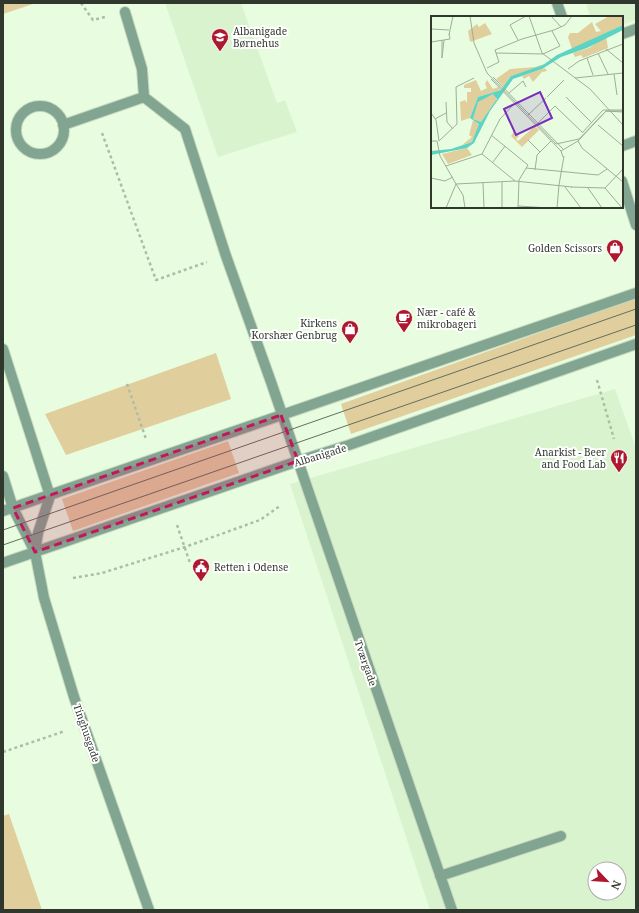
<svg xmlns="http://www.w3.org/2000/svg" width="639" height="913" font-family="'Noto Serif',serif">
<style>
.built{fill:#daf3cf;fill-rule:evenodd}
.green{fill:#e0ce9d}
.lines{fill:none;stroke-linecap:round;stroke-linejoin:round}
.minor-casing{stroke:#c7d9c0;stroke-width:12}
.path{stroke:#adbda6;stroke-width:2.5;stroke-dasharray:3 3;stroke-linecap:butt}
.minor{stroke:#81a590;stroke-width:10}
.tram{stroke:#646e5e;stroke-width:1}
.marked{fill:#c2185b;fill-opacity:0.2;stroke:#c2185b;stroke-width:3;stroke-dasharray:8 5;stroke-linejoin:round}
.labels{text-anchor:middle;stroke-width:4;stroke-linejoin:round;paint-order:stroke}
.poi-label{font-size:10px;fill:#30372c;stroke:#fff;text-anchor:start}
.street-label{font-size:10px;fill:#30372c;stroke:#fff}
.inset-road{fill:none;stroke:#9eae98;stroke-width:1}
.view{fill:#7b2cbf;fill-opacity:0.15;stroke:#7b2cbf;stroke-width:2}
.inset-edge{fill:none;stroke:#30372c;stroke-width:2}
</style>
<rect width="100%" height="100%" fill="#e8fde0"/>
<path class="built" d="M165,3H241L277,103L285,100L297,132L218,157Z
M586,3H636V20L622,25V17H590Z
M615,389L636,448V910H430L290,484ZM595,869H619V893H595Z"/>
<path class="green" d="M3,3H36L3,14Z
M636,298V335L351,434L341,404Z
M216,353L231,399L66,455L45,414Z
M228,441L239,473L73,531L62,499Z
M9,814L42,910H3V816Z"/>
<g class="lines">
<defs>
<path id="minor" d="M557,3L562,17
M125,12L142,69L144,97L185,129L226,256L271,382L452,910
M622,34L636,29
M16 130a24 24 0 1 1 48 0a24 24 0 1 1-48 0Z
M63,125L144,97
M622,146L636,141
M622,181L636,225
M3,349L50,496L38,533L35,552
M3,476L13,508L35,552L44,598L74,697L149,910
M3,511L636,293
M3,563L298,461L349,445L636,344
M440,876L561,836"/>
</defs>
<use href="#minor" class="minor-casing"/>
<path class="path" d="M81,3L93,20L105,17
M102,133L156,280L207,262
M597,380L614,439
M127,384L146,439
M177,525L190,563
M73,578L102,573L185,547L260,520L280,506
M3,752L65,731"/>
<use href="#minor" class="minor"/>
<path class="tram" d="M3,530L636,309
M3,545L636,325"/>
</g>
<path class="marked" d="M281,415L298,461L35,552L13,508Z"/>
<defs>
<symbol id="school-pin" viewBox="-11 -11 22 30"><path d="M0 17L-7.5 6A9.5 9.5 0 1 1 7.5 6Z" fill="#ad1830" stroke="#fff"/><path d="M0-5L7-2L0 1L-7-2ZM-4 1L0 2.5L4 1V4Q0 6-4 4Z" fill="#fff"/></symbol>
<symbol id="shop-pin" viewBox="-11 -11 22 30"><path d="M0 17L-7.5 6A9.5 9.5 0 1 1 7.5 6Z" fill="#ad1830" stroke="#fff"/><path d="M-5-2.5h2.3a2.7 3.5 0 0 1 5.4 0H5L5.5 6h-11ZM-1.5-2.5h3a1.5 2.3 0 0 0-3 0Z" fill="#fff"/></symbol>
<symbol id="cafe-pin" viewBox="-11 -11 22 30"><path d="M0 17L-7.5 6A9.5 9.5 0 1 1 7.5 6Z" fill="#ad1830" stroke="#fff"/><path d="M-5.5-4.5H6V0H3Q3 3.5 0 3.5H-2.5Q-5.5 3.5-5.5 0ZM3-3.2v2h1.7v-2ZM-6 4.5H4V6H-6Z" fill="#fff"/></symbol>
<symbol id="restaurant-pin" viewBox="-11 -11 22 30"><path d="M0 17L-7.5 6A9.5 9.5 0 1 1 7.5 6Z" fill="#ad1830" stroke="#fff"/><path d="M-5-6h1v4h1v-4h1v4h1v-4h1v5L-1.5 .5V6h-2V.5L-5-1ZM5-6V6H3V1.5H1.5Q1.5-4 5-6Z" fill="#fff"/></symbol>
<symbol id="civic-pin" viewBox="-11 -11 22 30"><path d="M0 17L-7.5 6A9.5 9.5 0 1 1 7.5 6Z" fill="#ad1830" stroke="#fff"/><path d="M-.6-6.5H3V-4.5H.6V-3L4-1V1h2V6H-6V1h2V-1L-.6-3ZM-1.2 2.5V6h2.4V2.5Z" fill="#fff"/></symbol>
</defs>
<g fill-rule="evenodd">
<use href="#school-pin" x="210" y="27" width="20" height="27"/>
<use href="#shop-pin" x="605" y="238" width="20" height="27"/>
<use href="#cafe-pin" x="394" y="308" width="20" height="27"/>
<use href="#shop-pin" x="340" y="319" width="20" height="27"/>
<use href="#restaurant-pin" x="609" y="448" width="20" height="27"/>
<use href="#civic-pin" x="191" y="557" width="20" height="27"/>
</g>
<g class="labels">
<g class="poi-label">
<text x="233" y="35">Albanigade<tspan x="233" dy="12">Børnehus</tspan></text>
<text x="602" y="252" text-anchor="end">Golden Scissors</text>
<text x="417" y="316">Nær - café &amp;<tspan x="417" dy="12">mikrobageri</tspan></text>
<text x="337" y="327" text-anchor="end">Kirkens<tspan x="337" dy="12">Korshær Genbrug</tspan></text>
<text x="606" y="456" text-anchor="end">Anarkist - Beer<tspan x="606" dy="12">and Food Lab</tspan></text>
<text x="214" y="571">Retten i Odense</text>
</g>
<g class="street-label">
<text transform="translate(320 455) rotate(-17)" y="4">Albanigade</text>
<text transform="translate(366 663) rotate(71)" y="4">Tværgade</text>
<text transform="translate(87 733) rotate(71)" y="4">Tinghusgade</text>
</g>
</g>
<g transform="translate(431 16)">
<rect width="192" height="192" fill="#e8fde0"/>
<path d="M178,0H192V9L141,33L137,21L139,17H147L161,6L165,16L170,15L164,8ZM54,7L61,18L39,26L37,15L46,8L48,11ZM175,20L177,32L152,42L150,39L144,41L142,37L158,32ZM120,46L105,52L80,60L73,71L65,63L79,53L104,51ZM114,52L116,55L111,56L102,66L98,60L93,63L91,60ZM45,64L50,75L56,72L54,68L56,64L62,73L67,71L70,74L47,81L39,102L30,105L29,86L34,84L36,87V76H40V72H33V69ZM62,78L66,80L65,85L50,106L42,103L47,85ZM42,104L48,108L43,122L41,126L31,129L41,121L38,119ZM104,110L108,114L91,131L80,120L83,115L88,120L85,123L87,125ZM36,132L41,139L17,148L11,138Z" fill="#e0ce9d"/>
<path d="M192,9V14L156,32L130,41L111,53L82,63L59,95L43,127L36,132L0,139V135L20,133L41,126L48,108L39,102L47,81L70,74L80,60L112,49L126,39ZM62,78L66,83L50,106L42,103L47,86Z" fill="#5bd4c3" fill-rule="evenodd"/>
<path class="inset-road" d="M39,0L43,27L56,57L125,128L148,123L175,95H192M98,0L111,37L159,73L192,109M120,0L130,11M0,13L18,14M18,19L22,0M11,24V42M87,24L79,9L95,0M0,26L19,23L18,18M175,33L192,47M65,37L112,38L129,30L121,15M167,37L177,58M11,42L13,24M156,42L162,59M56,52L68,46L64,34L91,23L123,14L134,9L141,0M137,53L148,45L192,28M183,58L186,79M62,61L132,133M144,62L192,57M60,63L130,135M78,77L92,65L95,71M116,81L133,64M135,81L160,106M15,86L16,106L22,113M0,97L5,104L8,125L26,108L25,71L43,62M97,99L115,82M4,103L15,97M106,108L124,90L151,116M167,109L192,130M151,117L172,94H192M60,119L97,149L88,164L87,192M97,124L109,136M0,125H6L9,140L25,168M147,125L151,132L192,166M51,138L69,103L84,87M132,141L130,135L147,125L175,95L192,96M62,146L74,130M15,150L51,138L84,165M95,152L167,159L176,153M104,154L106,139L120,125M0,162L14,165L22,161M71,166V192M52,167L53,192M25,168L84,165L141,171M128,169L133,140M134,171L150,192M140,171L174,172L192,153M157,172L171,192M174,172L191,192M87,190L118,192M15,192L25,168L32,179L34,192M126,192L128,169"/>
<path class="view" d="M109,76L121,102L85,119L73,93Z"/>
<rect width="192" height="192" class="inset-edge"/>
</g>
<rect width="639" height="913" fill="none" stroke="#30372c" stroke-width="8"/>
<g transform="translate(607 881) rotate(115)"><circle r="19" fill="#ffffff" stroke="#acafab"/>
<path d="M0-3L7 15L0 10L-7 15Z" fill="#ad1830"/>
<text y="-6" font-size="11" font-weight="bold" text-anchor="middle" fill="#30372c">N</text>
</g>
</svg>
